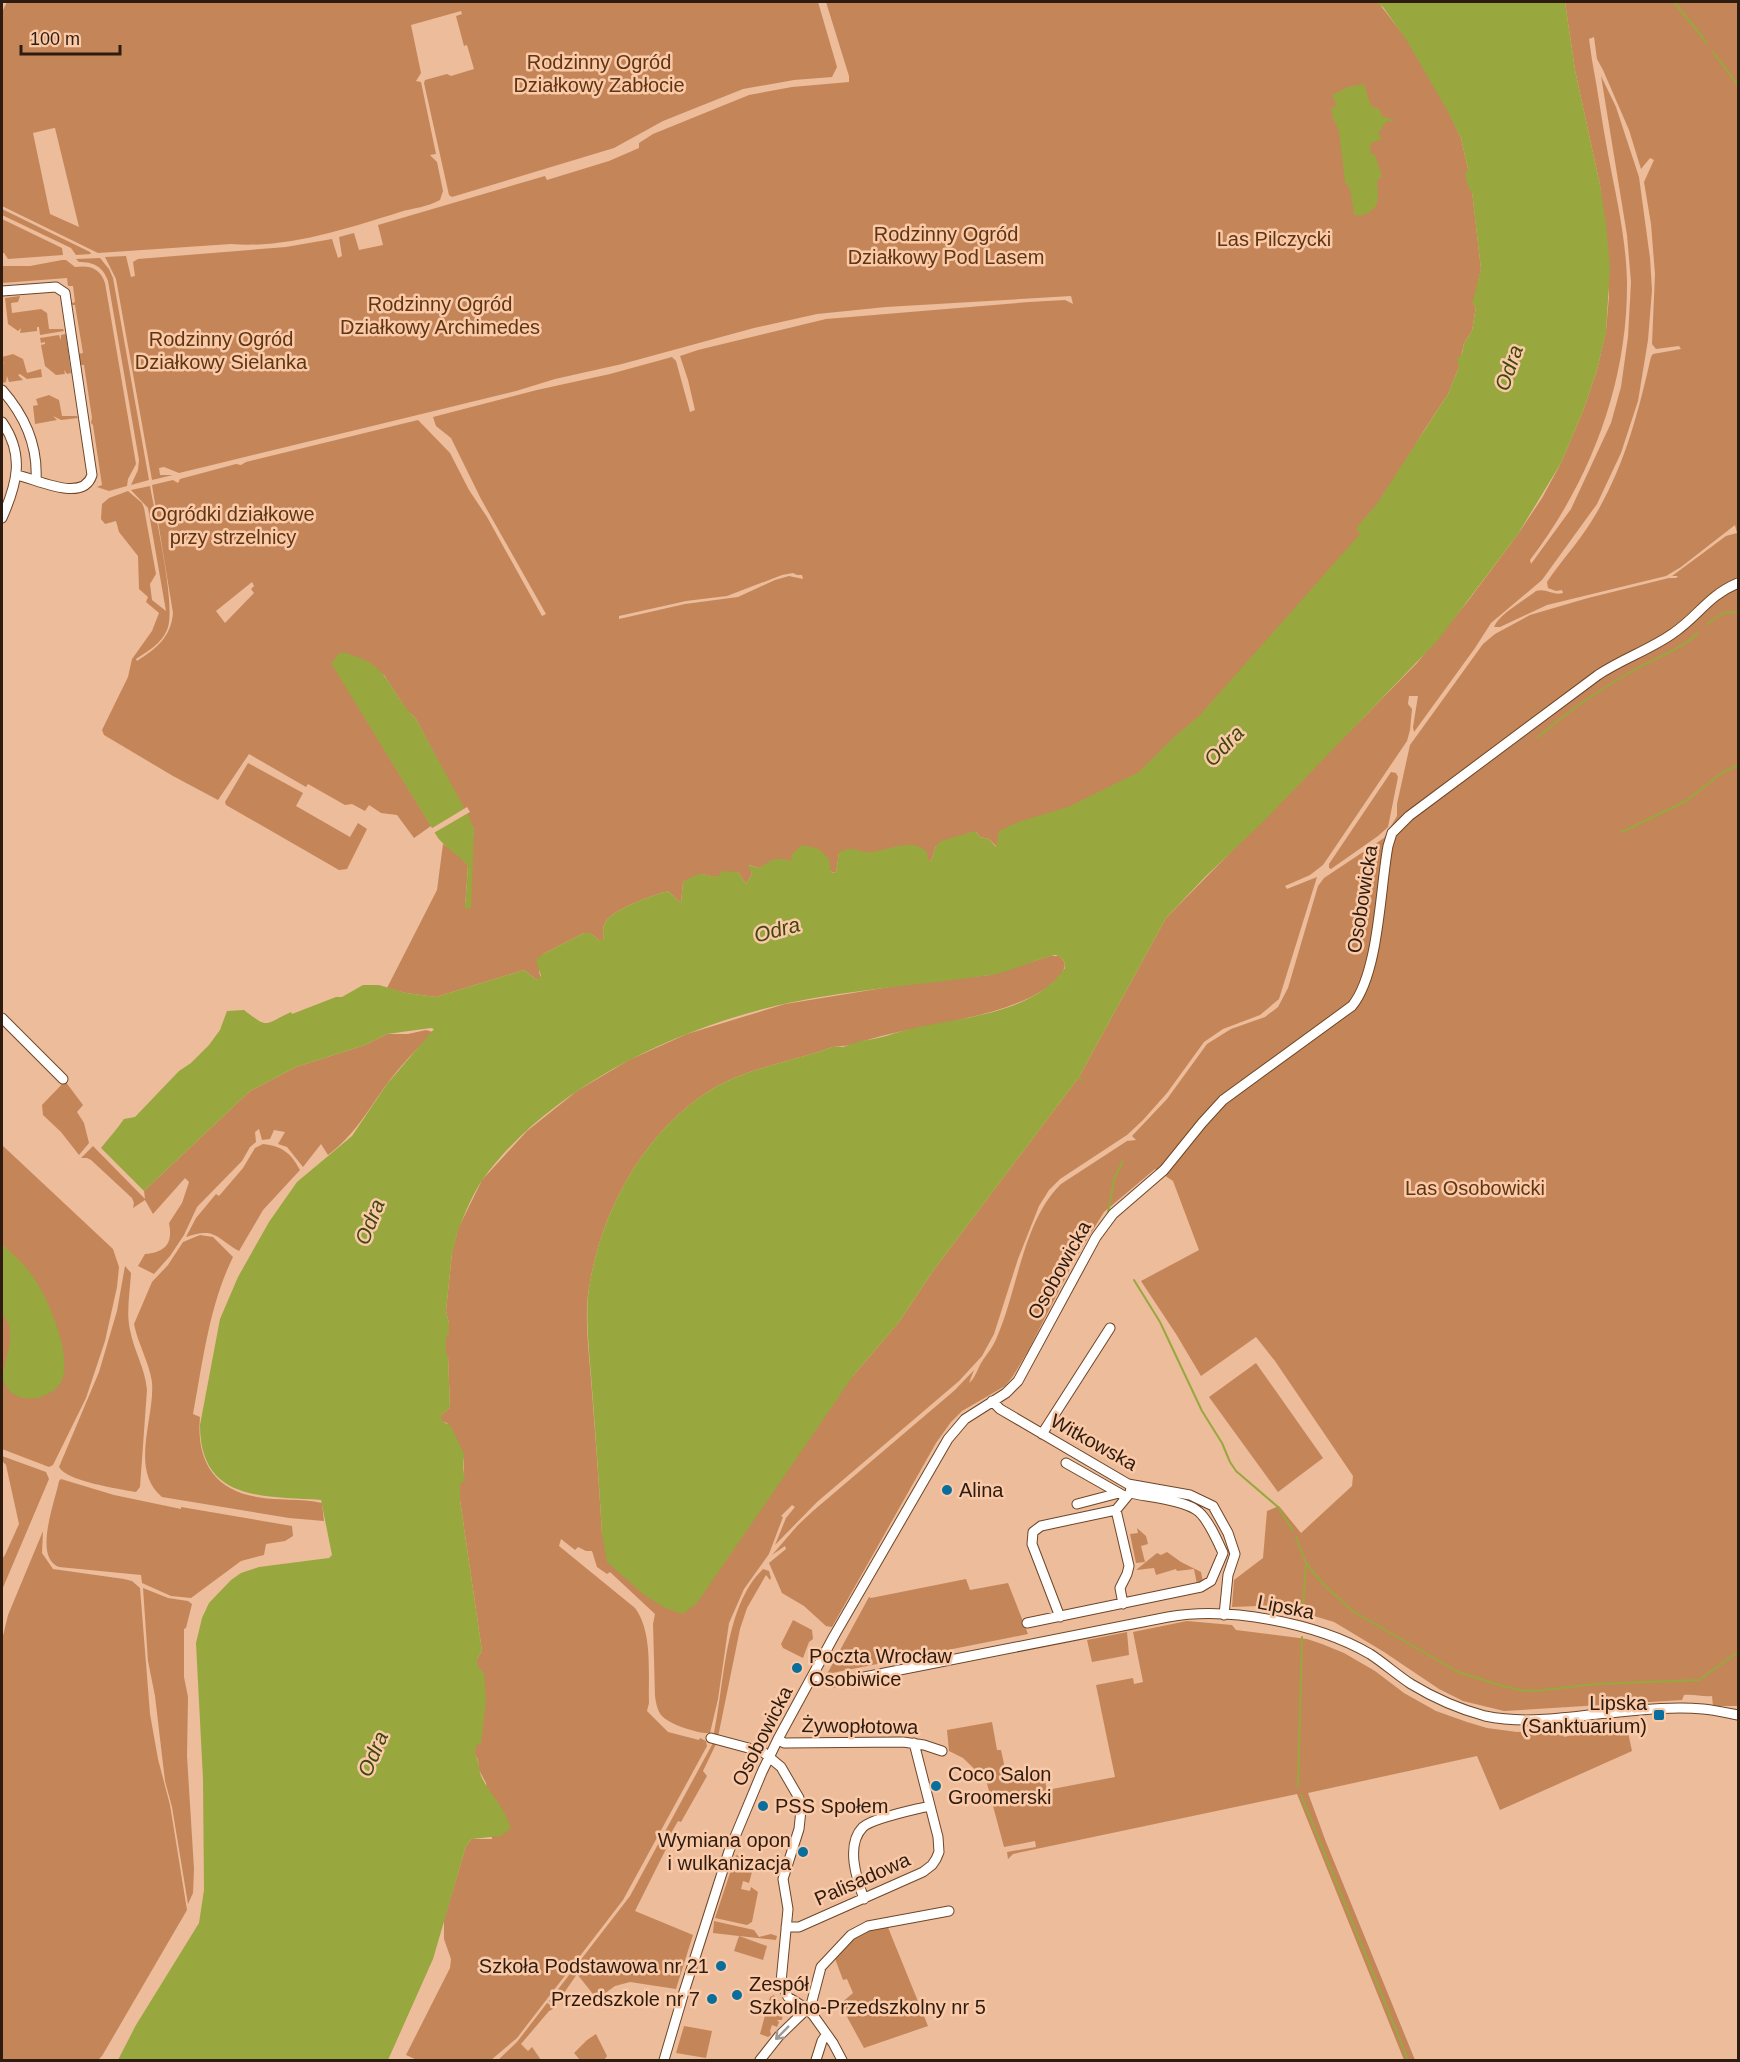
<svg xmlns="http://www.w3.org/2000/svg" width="1740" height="2062" font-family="Helvetica,sans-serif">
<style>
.green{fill:#c48658;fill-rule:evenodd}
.water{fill:#98a73e}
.pier{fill:#ecbc9b}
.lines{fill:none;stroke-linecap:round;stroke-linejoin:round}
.stream{stroke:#98a73e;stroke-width:2}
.minor-casing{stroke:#6e4627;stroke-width:11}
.minor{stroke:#fff;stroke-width:9}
.oneway{stroke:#a09993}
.poi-dot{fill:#0a6e9c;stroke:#fac9a8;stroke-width:2}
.labels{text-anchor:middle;stroke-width:5;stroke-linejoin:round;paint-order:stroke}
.park-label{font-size:20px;fill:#5f3512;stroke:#fac9a8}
.street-label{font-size:20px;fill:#2d1c0f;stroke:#fac9a8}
.poi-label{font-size:20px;fill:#2d1c0f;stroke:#fac9a8;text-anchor:start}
.water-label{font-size:21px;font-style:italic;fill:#3f460e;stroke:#fac9a8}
</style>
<rect width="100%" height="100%" fill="#ecbc9b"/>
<path class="green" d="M7,2H818L837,67L832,77L794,80L743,89L663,121L614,148L452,197L449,195L424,83L425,80L447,74L451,76L474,69L467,45L464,46L456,16L462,14L461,11L411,25L421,73L416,81L421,82L436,154L430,155L437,162L443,191L440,200C428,207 413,208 400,212C349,228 286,249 231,244L98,253L2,206V12ZM54,128H55L79,227L50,214L33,133Z
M826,2H1378L1408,41L1448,110L1461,138L1468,169L1469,188L1472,191L1481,269L1473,304L1476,306L1472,331L1464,343L1459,367L1448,394L1425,429L1357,541L1227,692L1141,773L1083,804L999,833L997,847L989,839L980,837L976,832L936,846L931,861L868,853H839L836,873L792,861L759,868L749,865L752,874L746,884L738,872L715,877L702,874L683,882L681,903L668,891C654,895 608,910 604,925C602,929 604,935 603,940H599L590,933H584L543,954L539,972L541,978L537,980L524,970L436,997L406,993L387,988L437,890L443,844L455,852L468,865L465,908L474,829L416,719L406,709L384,675L332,663L431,826L414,838L397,815L381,813L369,805L365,811L352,804L345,805L308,784L306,787L249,754L218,800L173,776L104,735L102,730L128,677L132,659L152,631L159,613L146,602L148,597L139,589L138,556L119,532L116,521L105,524L101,519L102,504L109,498L128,491L142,503L144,508L156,574L150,584L152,600L166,611L148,508L131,490L150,486C155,514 177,609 167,630C161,644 148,651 136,659L137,661C157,648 171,637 173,613L152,485L173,480L178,483L180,479L236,464L241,465L246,462L418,420L450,453L469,490L487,517L542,616L546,614L481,499L451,438L436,426L433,417L537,390L610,374L672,357L676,361L690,412L695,410L688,380L680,356L698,350L826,319L1029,302L1065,300L1073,304L1071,296L886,307L817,314L754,328L622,364L555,379L516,391L212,465L179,473L164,467L159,468L160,475H173L152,480L116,279L105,257L126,256L131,277L135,276L133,262L138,259L286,247L332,239L338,258L342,256L339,237L354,233L359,250L383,245L378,225L545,176L547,180L609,161L639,148V143L653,134L749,95L792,87L849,82V76ZM793,573L797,575H802L803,579L789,576L775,580L738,597L685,604L619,619V616L686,601L727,596L782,575ZM252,582L254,586L251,589L254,593L225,623L216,611Z
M1565,2H1738V1706H1713L1712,1696C1702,1697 1695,1694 1684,1695L1682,1700L1504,1711L1463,1701L1439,1689L1384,1652L1334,1622L1314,1616L1300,1608L1288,1605L1232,1607L1234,1580L1263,1558L1267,1511L1279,1506L1301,1533L1352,1486L1353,1476L1275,1361L1256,1337L1201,1376L1176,1334L1141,1281L1199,1250L1173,1181L1155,1169L1104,1212L1076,1257L1028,1351L1013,1376L1005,1386L962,1411L951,1422L936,1443L832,1627L826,1626L804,1606L782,1593L769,1563L786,1549L785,1546L772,1555L798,1525L813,1511L955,1390L974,1370L969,1383C976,1377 977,1369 983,1360C988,1353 994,1345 997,1337C1018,1289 1023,1221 1061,1184L1127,1141L1136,1140L1132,1136L1167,1099L1207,1044L1231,1029L1265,1017L1278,1007L1288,988L1318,886L1324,878L1384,838L1397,816V804L1410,745L1483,644L1495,634L1530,615L1588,598L1669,578H1676L1678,576H1672L1726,536L1737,533L1735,525L1681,567L1666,576L1547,605L1500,627H1494C1499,614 1525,600 1536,591C1546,588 1553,596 1563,593L1562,590L1556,591L1548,588L1547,582C1561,561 1578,543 1591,522C1623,472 1638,414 1651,357L1653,354L1681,349L1679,346L1656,349L1652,344L1655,274L1651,224L1644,182L1654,160L1650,158L1641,169L1629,130L1603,70L1597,59L1594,37L1589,39L1592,60C1598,91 1602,123 1608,154C1616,196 1626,238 1627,281C1628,382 1591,480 1530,560L1531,564L1571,509L1611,423L1621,387L1628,337L1631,282L1627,235L1601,76L1616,107L1639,177L1650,258L1652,290L1648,340L1638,401L1621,453L1597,504L1542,580L1491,623L1475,648L1414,732L1413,727L1418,696H1409L1408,704L1412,709L1410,730L1407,741L1323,865L1310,875L1285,886L1287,889L1317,877L1279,999L1260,1015L1223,1029L1204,1042L1167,1093L1143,1120L1127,1135L1060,1179L1049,1190L1039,1206L1018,1259L994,1334L982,1356L959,1381L817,1502L775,1545L786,1518L795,1507L792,1505L781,1516L783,1517L769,1554L744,1589L729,1623L718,1699L710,1733C698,1734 668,1724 661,1715C657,1709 656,1703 655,1696L653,1624L655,1614L610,1572L607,1574L597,1567L592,1551H586L578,1547L575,1550L561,1539L559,1546L635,1608C653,1632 648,1674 649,1703L647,1711L668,1732L699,1740L700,1738L706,1741L707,1746L623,1900L517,2038L491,2060H417L406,2055L450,1968L451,1959L444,1939V1920L466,1846L472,1839H492L486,1783L479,1770L478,1760L475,1755L477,1659L482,1651L460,1500L459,1484L463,1480L464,1460L447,1423L441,1421V1415L450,1408L448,1356L446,1355V1335L449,1323L446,1311L452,1253L458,1229L482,1180L527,1131L577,1091L629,1060L687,1034L785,1004L920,982L990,975L1050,956H1059C1067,962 1066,968 1060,975C1031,1013 935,1023 890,1034C870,1038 852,1047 832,1047C793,1062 748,1067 712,1089C644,1131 601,1211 589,1288C584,1315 589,1352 591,1379C595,1431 599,1482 602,1534L853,1376L899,1322L933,1271L1079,1077L1166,918L1417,663L1468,601L1518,534L1542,498L1561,463L1583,411L1597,370L1606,331L1609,296L1600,185L1575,70Z
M2,209L90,252L91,254L76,255L71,248L2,215Z
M2,219L62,248L63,255L8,259L4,253H2Z
M100,258L109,269L113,278L149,480L131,485L138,470L139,460L108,281C103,266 93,262 79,262L76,259Z
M62,260H66L75,267C90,265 100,268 105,283L136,464L128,479L127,486L109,491L97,487L102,485L93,425L91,423L92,418L84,365H79L78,354L83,353L75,305H71L70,299L72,303L75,302L73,286H68L67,278L2,283V266H30Z
M20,296L18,302L11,303L12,313L41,309L47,313L49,329H63L64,331L40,335L39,327H37V331L20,333L21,328L18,331L8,324L5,298Z
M66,334L71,373L67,374L64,370L65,374L56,375L45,366L41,345L45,344V342L41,343L40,338L59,335L61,340V335Z
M13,354L23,359L27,373L41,369L42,377L27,379L20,374L18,375L23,380L9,382L7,376L6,382L3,383L2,364L4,363L2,362V357Z
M49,395L59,400L62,416H77L78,418L61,420L53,416L57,420L35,424L33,406L38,405L36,399Z
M248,763L303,793L296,806L350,837L358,823L367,829L347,869L339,870L226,805L225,802Z
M1391,772L1396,773L1398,777L1388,827L1378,836L1331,869L1329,868V864Z
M426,1030L433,1032C417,1049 401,1065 387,1084C368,1110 354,1136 328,1155L321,1144L303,1167L287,1147L278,1144L285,1132L274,1130L270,1139L262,1140L259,1129L255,1132L256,1142L250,1147L242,1161L197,1207L184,1235L170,1256L154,1274L138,1266L145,1254C166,1252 173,1243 169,1223L182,1203L189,1182L185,1178L153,1214L145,1200L133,1208L134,1203L132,1198L91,1160L87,1158H81L93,1146L145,1199L144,1191L250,1091L296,1067L365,1045L387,1034H408Z
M65,1081L83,1105L77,1112L84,1123L89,1143L79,1155L61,1132L43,1115L42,1105Z
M263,1144C282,1146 291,1153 300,1170L263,1210L239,1251C215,1237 215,1227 186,1237L196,1218L216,1194L219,1196L243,1168L255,1148Z
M2,1145L113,1249L119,1267L117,1287L105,1341L86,1398L53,1465L49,1467L2,1449Z
M200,1235L213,1237L233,1257C209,1306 203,1361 193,1414L200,1417C196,1459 213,1490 257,1497C278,1501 301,1498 322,1503L324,1521L289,1518L162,1497C129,1470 155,1418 152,1382C149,1362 138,1344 134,1324L152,1282L168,1265L183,1242Z
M125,1266L131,1273C130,1292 126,1312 130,1330C134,1351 145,1368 147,1390L140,1487L136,1492C119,1489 66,1481 59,1467L99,1372L117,1311Z
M1256,1363L1323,1458L1278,1492L1209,1397Z
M2,1456L46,1472L49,1479L2,1590V1559L5,1555L19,1524L6,1465L2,1461Z
M61,1479L114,1495L181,1509V1507L292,1526L293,1536L285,1541L266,1544L264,1555L241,1561L191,1598L171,1596L142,1583L141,1575L59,1567C33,1557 55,1502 59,1481Z
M1137,1528L1146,1536L1148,1544L1141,1546L1145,1562L1136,1563L1130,1534L1138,1533Z
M43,1531L42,1553L53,1569L124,1579L132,1581L140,1588L150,1714L158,1759L170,1805L187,1910L102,2056L98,2060H2V1640L8,1615Z
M1167,1552L1181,1562L1201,1572L1203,1582L1197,1584L1194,1569L1177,1571L1176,1569L1156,1575L1154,1568L1136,1570L1157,1553L1161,1555Z
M763,1569L769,1571L771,1578L770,1580L766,1575L747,1608L740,1629L718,1737L714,1733C725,1682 724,1607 763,1569Z
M966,1579L970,1590L1008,1583L1028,1634L827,1674L869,1597L871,1598Z
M143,1588L168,1598L188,1601L192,1604L186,1628L184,1629V1677L188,1697L187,1756L194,1869L193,1893L188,1904L172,1807L165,1781L155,1696L148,1661Z
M793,1620L812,1630L813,1639L809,1642L803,1658L783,1648L781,1644Z
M1187,1621L1232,1625L1236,1630L1307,1639L1322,1644L1344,1653L1375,1671L1404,1693L1436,1711L1467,1722L1487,1728L1517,1732L1561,1730L1564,1737L1626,1723L1632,1751L1500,1810L1477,1756L1308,1793L1326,1842L1415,2060H1404L1297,1794L1013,1854L1008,1859L1007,1852L1036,1847L1035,1841L1004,1847L986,1780L963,1758L949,1751L947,1730L992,1722L997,1750H1001L1007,1778L1043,1772L1047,1790L1115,1777L1096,1685L1133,1678L1134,1684L1143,1682L1133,1632Z
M1127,1632L1129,1655L1092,1662L1087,1640Z
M713,1743L716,1744L703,1771L707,1776L681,1822L678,1821L670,1835L672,1836L669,1843L635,1911L693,1935L676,1989L630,1982L615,1986L597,1999L577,1974L553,2009L549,2011L521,2044L528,2051L532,2047L541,2060H498L517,2042L547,2003L552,2006L553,2005L549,2001L630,1896Z
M736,1855L755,1861L749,1883L743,1881L741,1889L750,1891L751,1887L758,1892L752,1922L747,1925L715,1918Z
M714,1921L754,1930L759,1937L771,1934L777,1936L776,1940L739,1936L767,1946L763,1960L734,1951L739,1936L713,1933Z
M887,1925L928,2026L864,2048L840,2004L853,1993L847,1979L843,1980L834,1956L865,1929Z
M774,1995L777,2000L782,2002L781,2007L787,2009L786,2012H783L782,2020H777L779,2022L777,2027L772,2025L770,2031L771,2035L768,2037L760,2034L770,1997Z
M684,2026L712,2031L706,2058L676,2053Z
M596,2034L607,2056L604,2060H580L574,2053L587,2040Z"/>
<path class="water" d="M1375,2H1565L1575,70L1600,185L1606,224L1610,267L1606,332L1597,370L1583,411L1561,463L1518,534L1438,640L1262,823L1205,877L1166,918L1079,1077L933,1271L899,1322L853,1376L697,1603L683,1614L665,1608L643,1594L607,1562L602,1534C599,1481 595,1428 591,1375C589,1349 585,1313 589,1288C601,1211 644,1131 712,1089C748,1067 793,1062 832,1047H843L860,1041C877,1040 897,1032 914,1028C964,1017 1033,1014 1065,968C1065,961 1063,957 1055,955C1033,960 1013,971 990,975C922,985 854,989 788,1003C678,1027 550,1087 483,1179C473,1193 465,1213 459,1228C455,1236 456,1245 452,1253L446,1311L449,1323V1335H446V1355H448L450,1408L441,1415L442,1421L451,1426L464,1454L463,1470L465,1480L460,1484V1500L482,1651L477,1659L478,1667L484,1673L486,1700L481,1743L476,1746L475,1755C480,1762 478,1770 482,1778C492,1797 503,1805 511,1828L501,1836L472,1839L466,1846L433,1959L388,2060H118L136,2025L199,1923L204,1890L203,1779L196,1643L202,1618L209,1603L231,1580L241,1573L259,1567L329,1558L332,1555L321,1500C264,1496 200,1502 200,1425L220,1319L238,1277L269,1222L297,1182L352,1136L387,1084L434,1029L431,1028L387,1034L365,1045L296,1067L250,1091L144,1191L101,1148C108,1139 117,1129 124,1119L135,1117L179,1071L191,1063L209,1045L220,1030L227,1011L244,1010C269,1029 263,1025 291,1012L292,1014L336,997H342L363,985H379L406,993L436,997L524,970L537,980L541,976L536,960L543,954L584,933H590L599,940H603C604,935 602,930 604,925C608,910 654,895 668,891L681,903L683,882C689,879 696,873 703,874C709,875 712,877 719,876L721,871L738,872L746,884L752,874L748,865L759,868C773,859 773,857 792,861L791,855L802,845L819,849L829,859L831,872L836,873L839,852C857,846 851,850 867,852C885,853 911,836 927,852L928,860L931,861L936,846L941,841L975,831L980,837L989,839L996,847L999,831L1018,822L1068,807L1139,772L1175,736L1199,716L1360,534L1356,528L1376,505L1448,394L1459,367L1457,359L1462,354L1464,343L1472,331L1476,306L1472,304L1481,269L1472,192L1469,189L1465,175L1468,169L1461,138L1447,110L1407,41L1383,7Z
M1364,84L1371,106L1379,109L1382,116L1393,120V122L1387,121L1378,133L1382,139L1371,143L1370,152L1375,155L1382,176L1377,181C1379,201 1380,211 1358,216L1354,214L1350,189L1345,182L1339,131L1333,118L1331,107H1337L1332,95L1348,87Z
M341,652C391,663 385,687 416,719L468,815L474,829L471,908L465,909L468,865C458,855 446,848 438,838L331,663Z
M2,1244C12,1254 24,1263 31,1274C47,1295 74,1356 61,1382C50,1401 13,1407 4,1382C0,1370 12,1348 10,1333C10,1324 5,1319 2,1311C0,1303 1,1251 2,1244Z"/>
<path class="pier" d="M467,807L470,812L432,834L429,830Z"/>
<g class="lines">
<path class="stream" d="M1674,2L1707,43
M1713,52L1738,85
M1707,624L1723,613L1738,612
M1538,737C1567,712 1600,689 1634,670C1656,657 1679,651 1698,633
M1622,832L1686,801L1722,773L1738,765
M1079,1077L1082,1081
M1108,1213L1114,1179L1123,1161
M1134,1280L1160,1322L1202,1411L1222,1443L1230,1462L1236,1471L1278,1507L1293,1531
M1296,1537L1306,1563L1324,1585L1354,1612L1458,1672L1503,1686L1520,1690L1535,1691L1595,1684L1699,1680L1738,1652
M1303,1607L1306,1565
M1298,1786L1302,1637
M1301,1795L1408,2060"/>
<defs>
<path id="minor" d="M2,291L56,287L65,293L92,475C83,504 35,478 16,475
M2,390C25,416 38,445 36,480
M2,422C25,455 17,484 2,518
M2,1018L63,1079
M992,1401L1000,1409L1128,1484L1190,1495L1213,1506L1228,1533L1235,1554L1228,1575L1224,1615
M1042,1434L1110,1328
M1066,1463L1126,1497
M1077,1504L1119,1493
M1116,1510L1129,1566L1127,1574L1120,1588L1123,1604
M1060,1617L1032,1544L1033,1532L1041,1526L1116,1510L1130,1493L1131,1487
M1027,1623L1201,1587L1211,1581L1223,1553C1217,1540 1209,1521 1199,1512C1186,1500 1147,1497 1130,1493
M813,1675L830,1682L844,1681L1168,1617C1228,1606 1317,1623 1370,1654C1384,1663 1397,1675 1411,1684C1434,1698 1459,1709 1485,1716C1523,1724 1561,1718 1598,1714C1633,1711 1668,1706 1703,1709C1715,1710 1727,1713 1738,1715
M711,1738L763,1752L781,1767L799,1798L801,1810L799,1829L783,1879L788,1909L781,1982L788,1997L807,2009L813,2015L833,2043L842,2060
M778,1739L784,1743L903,1742L924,1745L942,1751
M864,1899C857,1880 845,1845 863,1827C873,1818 914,1810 929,1806
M786,1927H799L923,1872L932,1865L936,1859L939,1852L938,1837L914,1743
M664,2060L684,1992L729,1851L762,1772L778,1739L834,1636L948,1439L965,1419L1006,1393L1018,1381L1096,1237L1113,1214L1164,1170L1202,1123L1223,1100L1352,1006C1379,973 1380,889 1388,846L1392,833L1409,816L1598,675C1622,659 1649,650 1672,634C1698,617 1707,596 1738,583
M760,2060L779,2036L811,2005L821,1967L851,1935L868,1926L949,1911
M816,2060L822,2041L826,2035"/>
</defs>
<use href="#minor" class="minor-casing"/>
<use href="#minor" class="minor"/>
</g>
<defs><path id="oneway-shaft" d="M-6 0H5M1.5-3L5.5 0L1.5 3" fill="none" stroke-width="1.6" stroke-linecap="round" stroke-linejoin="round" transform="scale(1.5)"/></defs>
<use class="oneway" href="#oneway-shaft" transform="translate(782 2033) rotate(135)"/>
<g class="poi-dot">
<circle cx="947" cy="1490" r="6"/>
<circle cx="797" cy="1668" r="6"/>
<rect x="1653" y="1709" width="12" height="12" rx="3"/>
<circle cx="936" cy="1786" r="6"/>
<circle cx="763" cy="1806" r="6"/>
<circle cx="803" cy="1852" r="6"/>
<circle cx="721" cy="1966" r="6"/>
<circle cx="737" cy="1995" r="6"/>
<circle cx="712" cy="1999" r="6"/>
</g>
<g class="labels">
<g class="park-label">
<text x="599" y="69">Rodzinny Ogród<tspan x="599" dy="23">Działkowy Zabłocie</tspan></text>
<text x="946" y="241">Rodzinny Ogród<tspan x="946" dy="23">Działkowy Pod Lasem</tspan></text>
<text x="1274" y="246">Las Pilczycki</text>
<text x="440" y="311">Rodzinny Ogród<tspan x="440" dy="23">Działkowy Archimedes</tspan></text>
<text x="221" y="346">Rodzinny Ogród<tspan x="221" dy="23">Działkowy Sielanka</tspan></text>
<text x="233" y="521">Ogródki działkowe<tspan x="233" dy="23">przy strzelnicy</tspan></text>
<text x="1475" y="1195">Las Osobowicki</text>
</g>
<g class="street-label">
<text transform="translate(1362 899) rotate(-81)" y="7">Osobowicka</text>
<text transform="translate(1059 1270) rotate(-61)" y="7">Osobowicka</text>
<text transform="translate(1094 1442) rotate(29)" y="7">Witkowska</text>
<text transform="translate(1286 1607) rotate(11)" y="7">Lipska</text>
<text transform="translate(860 1726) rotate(1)" y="7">Żywopłotowa</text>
<text transform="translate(762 1736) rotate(-63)" y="7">Osobowicka</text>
<text transform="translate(862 1879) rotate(-24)" y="7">Palisadowa</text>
</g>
<g class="poi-label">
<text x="959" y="1497">Alina</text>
<text x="809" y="1663">Poczta Wrocław<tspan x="809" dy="23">Osobiwice</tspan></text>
<text x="1647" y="1710" text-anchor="end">Lipska<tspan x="1647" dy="23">(Sanktuarium)</tspan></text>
<text x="948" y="1781">Coco Salon<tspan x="948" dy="23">Groomerski</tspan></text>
<text x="775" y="1813">PSS Społem</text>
<text x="791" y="1847" text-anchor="end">Wymiana opon<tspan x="791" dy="23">i wulkanizacja</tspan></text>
<text x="709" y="1973" text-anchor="end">Szkoła Podstawowa nr 21</text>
<text x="749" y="1991">Zespół<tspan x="749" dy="23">Szkolno-Przedszkolny nr 5</tspan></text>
<text x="700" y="2006" text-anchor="end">Przedszkole nr 7</text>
</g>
<g class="water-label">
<text transform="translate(1509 368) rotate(-71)" y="7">Odra</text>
<text transform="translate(1224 746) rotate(-46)" y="7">Odra</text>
<text transform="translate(777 930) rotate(-15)" y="7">Odra</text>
<text transform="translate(370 1222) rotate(-68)" y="7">Odra</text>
<text transform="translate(373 1754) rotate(-67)" y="7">Odra</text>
</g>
</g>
<rect width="1740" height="2062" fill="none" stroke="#2d1c0f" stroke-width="6"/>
<path d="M21 45v9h99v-9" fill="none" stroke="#2d1c0f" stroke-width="3"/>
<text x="30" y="45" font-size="18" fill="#2d1c0f" stroke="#fac9a8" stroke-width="4.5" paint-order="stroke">100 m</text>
</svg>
